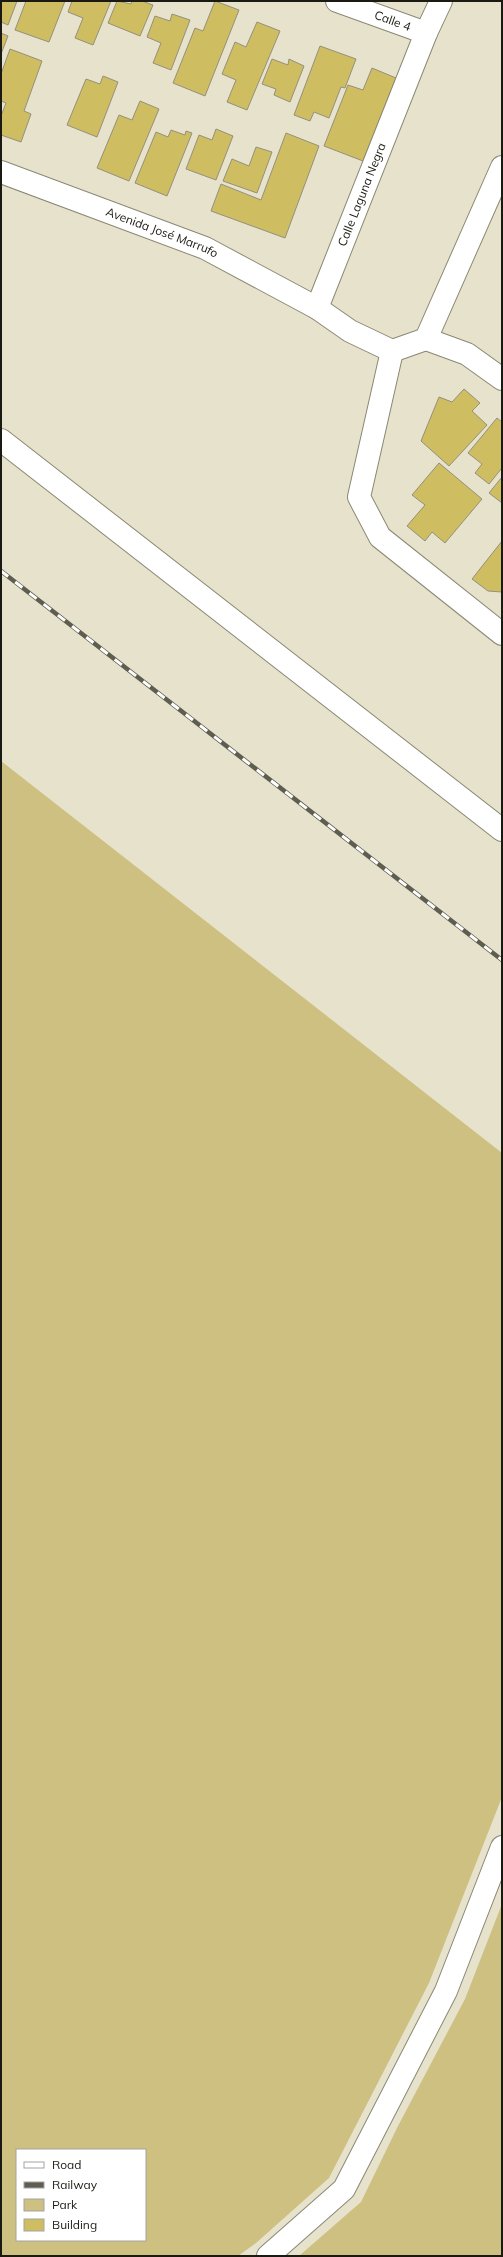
<svg xmlns="http://www.w3.org/2000/svg" width="503" height="2257" font-family="Mulish,sans-serif">
<style>
.green{fill:#cdc081;fill-rule:evenodd}
.building{fill:#cfbd61;stroke:#94907c}
.lines{fill:none;stroke-linecap:round;stroke-linejoin:round}
.minor-casing{stroke:#8b8874;stroke-width:24}
.minor{stroke:#fff;stroke-width:22}
.rail-casing{stroke:#5f5d50;stroke-width:4.5}
.rail{stroke:#fff;stroke-width:3;stroke-dasharray:9;stroke-linecap:butt}
.labels{text-anchor:middle;stroke-width:4;stroke-linejoin:round;paint-order:stroke}
.street-label{font-size:12px;fill:#1b1a12;stroke:#fff}
</style>
<rect width="100%" height="100%" fill="#e6e2cc"/>
<path class="green" d="M1,761L502,1153V1797L429,1983L329,2178L256,2243L238,2256H1ZM17,2150H145V2240H17Z
M502,1904V2256H299L361,2202L398,2126L465,1999Z"/>
<path class="building" d="M1,1H17L8,25L1,22Z
M26,1H65L49,42L15,30Z
M72,1H111L93,45L75,38L83,18L68,12Z
M117,1L131,4L132,1H142L153,5L140,36L108,23Z
M215,1L239,10L205,96L173,83L195,28L203,31Z
M172,14L190,20L171,70L153,63L161,43L147,37L155,16L170,21Z
M257,22L280,31L247,110L227,102L236,80L222,74L235,42L246,47Z
M1,33L8,36L1,54Z
M320,46L356,59L345,88L341,87L329,118L314,112L310,121L294,115Z
M10,49L42,61L24,111L31,114L21,142L1,135V116L6,103L1,101V74Z
M272,59L288,65L289,59L304,66L290,102L274,95L276,89L262,84Z
M372,68L396,78L363,161L324,146L348,85L363,90Z
M103,76L118,82L97,137L67,125L86,79L100,84Z
M140,101L159,109L129,181L97,168L119,115L132,120Z
M216,129L233,136L216,180L186,169L199,135L212,140Z
M171,130L185,135L186,131L192,133L167,196L135,183L156,132L168,137Z
M286,133L319,146L285,238L211,211L221,184L261,200Z
M256,147L272,152L257,193L223,181L232,159L249,166Z
M464,389L480,403L472,411L487,425L449,466L421,441L439,397L452,402Z
M497,418L502,422V468L489,484L475,473L482,464L468,453Z
M439,463L482,499L445,543L432,532L425,541L407,526L425,505L412,495Z
M502,477V503L489,493Z
M502,541V592L488,591L472,579Z"/>
<g class="lines">
<defs>
<g id="minor">
<path id="s1" d="M337,1L426,33"/>
<path id="s2" d="M1,172L205,248L317,308L350,331L392,351L426,339L502,167"/>
<path id="s3" d="M317,308L426,33L441,1"/>
<path d="M426,339L467,354L502,379"/>
<path d="M392,351L359,497L380,537L502,634"/>
<path d="M1,440L502,830"/>
<path d="M268,2256L344,2189L446,1991L502,1847"/>
</g>
</defs>
<use href="#minor" class="minor-casing"/>
<use href="#minor" class="minor"/>
<defs>
<path id="rail" d="M1,571L502,960"/>
</defs>
<use href="#rail" class="rail-casing"/>
<use href="#rail" class="rail"/>
</g>
<g class="labels">
<g class="street-label">
<text dy="4" stroke="none"><textPath href="#s1" startOffset="59">Calle 4</textPath></text>
<text dy="4" stroke="none"><textPath href="#s3" startOffset="122">Calle Laguna Negra</textPath></text>
<text dy="4" stroke="none"><textPath href="#s2" startOffset="172">Avenida José Marrufo</textPath></text>
</g>
</g>
<rect width="503" height="2257" fill="none" stroke="#1b1a12" stroke-width="4"/>
<rect x="16" y="2149" width="130" height="92" fill="#ffffff" stroke="#a4a3a0"/>
<rect x="24" y="2162" width="20" height="6" fill="#ffffff" stroke="#a4a3a0"/>
<text x="52" y="2169" font-size="12" fill="#1b1a12">Road</text>
<rect x="24" y="2182" width="20" height="6" fill="#5f5d50" stroke="#a4a3a0"/>
<text x="52" y="2189" font-size="12" fill="#1b1a12">Railway</text>
<rect x="24" y="2199" width="20" height="12" fill="#cdc081" stroke="#a4a3a0"/>
<text x="52" y="2209" font-size="12" fill="#1b1a12">Park</text>
<rect x="24" y="2219" width="20" height="12" fill="#cfbd61" stroke="#a4a3a0"/>
<text x="52" y="2229" font-size="12" fill="#1b1a12">Building</text>
</svg>
